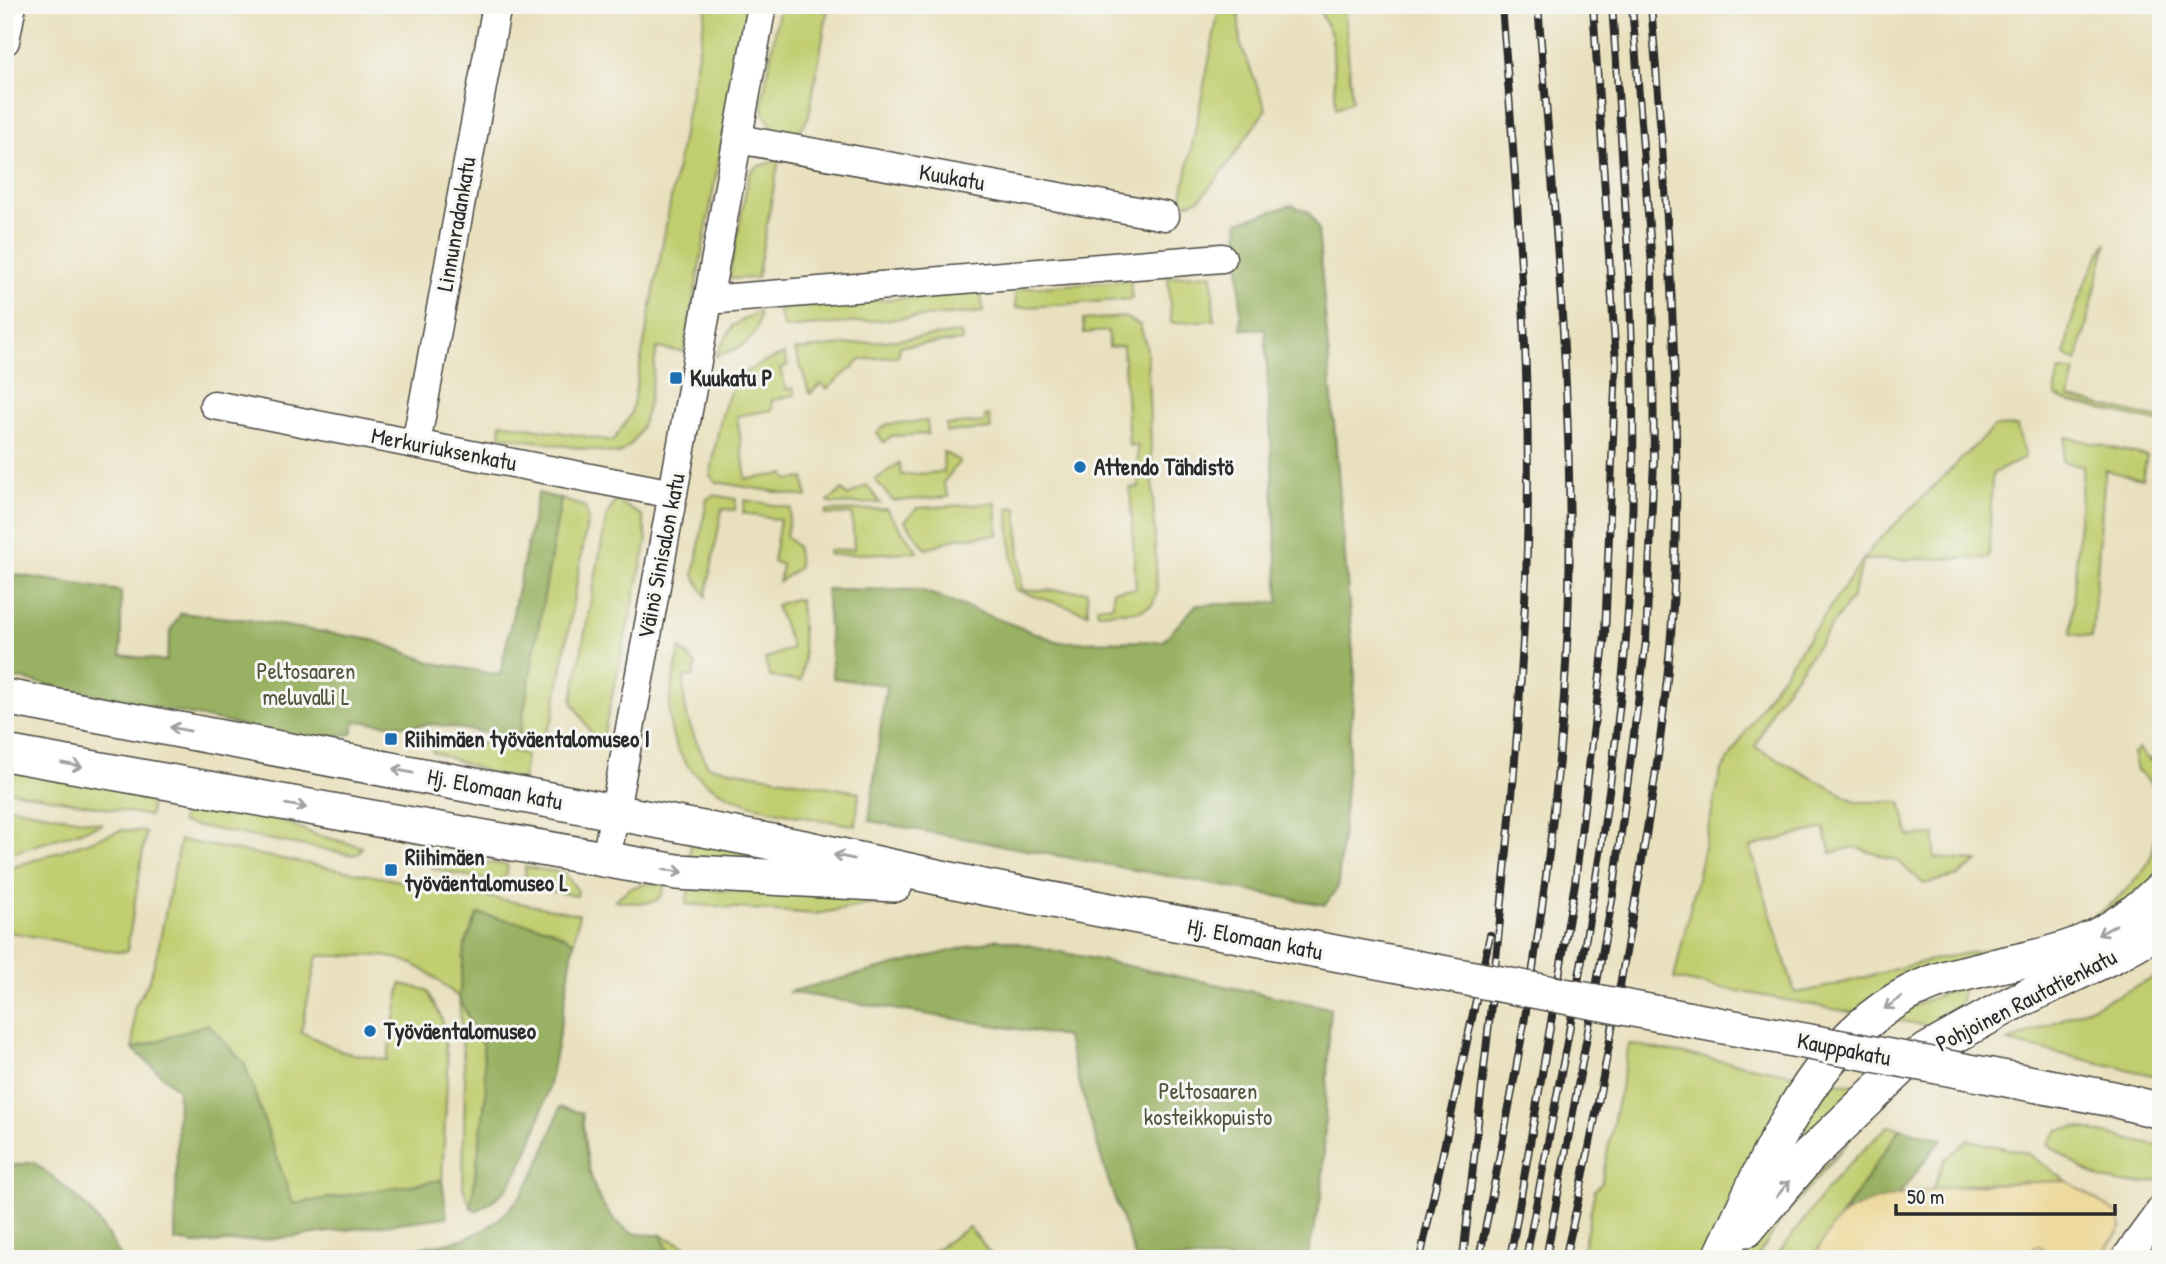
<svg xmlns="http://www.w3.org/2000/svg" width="2166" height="1264" font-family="'Patrick Hand',sans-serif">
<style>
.green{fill:#c1ce70;stroke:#767c4e;stroke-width:2}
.forest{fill:#98b162;stroke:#626e46;stroke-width:2}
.sand{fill:#eeda9e;stroke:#8c8264;stroke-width:2}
.water{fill:#4ba8c9;stroke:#3b6a7a;stroke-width:2}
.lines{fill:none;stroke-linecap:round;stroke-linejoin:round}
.minor-casing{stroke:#484641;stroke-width:31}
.tertiary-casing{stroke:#484641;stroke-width:38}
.minor{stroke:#fff;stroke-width:28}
.tertiary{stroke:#fff;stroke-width:35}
.rail-casing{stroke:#2b2b2b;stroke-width:8}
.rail{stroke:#f6f6f2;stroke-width:5;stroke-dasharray:16;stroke-linecap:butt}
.tertiary-bridge-casing{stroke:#484641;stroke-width:38;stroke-linecap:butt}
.tertiary-bridge{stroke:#fff;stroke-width:35}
.oneway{stroke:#a0a0a0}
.poi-dot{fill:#1f6fb2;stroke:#f6f6f2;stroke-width:2.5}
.labels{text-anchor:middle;stroke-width:6;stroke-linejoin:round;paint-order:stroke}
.street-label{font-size:23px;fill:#2b2b2b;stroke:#f6f6f2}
.poi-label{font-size:23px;font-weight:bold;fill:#2b2b2b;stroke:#f6f6f2;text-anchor:start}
.park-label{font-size:23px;fill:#50543c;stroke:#f6f6f2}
</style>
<rect width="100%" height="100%" fill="#f6f6f2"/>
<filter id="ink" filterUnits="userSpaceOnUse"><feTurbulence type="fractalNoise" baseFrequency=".0143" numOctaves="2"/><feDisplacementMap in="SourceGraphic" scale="14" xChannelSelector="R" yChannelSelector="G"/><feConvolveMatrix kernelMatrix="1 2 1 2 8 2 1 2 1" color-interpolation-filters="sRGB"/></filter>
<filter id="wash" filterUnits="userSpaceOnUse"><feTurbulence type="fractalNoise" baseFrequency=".00686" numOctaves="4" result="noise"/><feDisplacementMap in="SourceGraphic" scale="28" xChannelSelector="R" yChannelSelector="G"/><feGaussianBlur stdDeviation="1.57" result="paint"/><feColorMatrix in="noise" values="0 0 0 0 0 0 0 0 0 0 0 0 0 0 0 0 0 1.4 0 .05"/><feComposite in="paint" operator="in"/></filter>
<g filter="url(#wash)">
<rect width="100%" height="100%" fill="#e9e0bd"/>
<path class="green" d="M707,5H747L684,352L657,348C650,382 652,437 618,454L500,436L501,423L613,441L631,414Z
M780,5L828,9L809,115C797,149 765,132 762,103Z
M1220,5H1238L1240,42L1266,109L1224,170L1200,199L1180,206Z
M1320,5H1344L1352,101L1336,108L1332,36L1322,16Z
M779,160L757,278L729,279L749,174L756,167Z
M2107,242L2077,362L2065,355C2069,318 2087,273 2107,242Z
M1212,274L1214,320L1171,323L1168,277Z
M1130,280L1132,299L1016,308L1015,289Z
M981,292L983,312L784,328L778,308Z
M759,311C760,341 741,349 715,356L733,326Z
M1124,317L1140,325L1147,349L1157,591L1153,604L1140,611L1098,613L1097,607L1113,605V590L1136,589L1130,488L1139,487L1137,445L1129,446L1123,346L1109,347L1108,331L1084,333L1083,320Z
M961,333L962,341L900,346L898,356L861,360L827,389L821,384L810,394L795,350Z
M784,354L788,365L780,369L786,389L793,388L795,395L772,400V410L737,416L746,479L785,474L787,480L804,478L807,497L716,482L710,476C717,445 719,389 749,370C760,363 773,359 784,354Z
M2059,371H2075L2069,398L2161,419V423L2066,401L2056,396L2055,388Z
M989,415L991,429L946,432V425L985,422V416Z
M927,421L928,434L891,436L884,442L876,433L887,424Z
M2017,426L2025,458L1992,474L1989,558L1864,560L1851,599L1773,707L1755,747L1856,802H1901L1909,836L1935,835L1934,858L1978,861L1958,876L1924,884L1897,861L1854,847L1831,853L1824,828L1750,847L1795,993C1842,986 1889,969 1936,959C2011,943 2075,947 2131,885C2146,867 2152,863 2155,839H2161V873L2122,911L1860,1014L1674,979L1721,772L1767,697L1873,546L1994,427Z
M2066,437L2147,456L2142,479L2105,470L2092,637L2071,634L2083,466L2062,461Z
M943,452L960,461L943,483L949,497L893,501L875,480L899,463L901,475L944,472Z
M867,485L880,503L832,504L828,501L842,490L848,496Z
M713,495L736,499L735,510L722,509L706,597L694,575L707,499Z
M561,499L585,507L588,518L553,718L542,739L519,738Z
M616,500L642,516L647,540L602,741L592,735L572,701L607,515Z
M745,500L791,508L786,536L797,547L799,567L779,582L782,564L773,562L780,520L743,513Z
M996,503L998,535L956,538L926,549L905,521L917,508Z
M1017,507L1022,590L1087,591L1088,613L1015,590L1008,508Z
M886,509L918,552L829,555L828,551L854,549L852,514L826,515V511Z
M794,599L800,600L804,659L801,681L770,677L765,659L792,648L776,605Z
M680,648L696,665L693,677L685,676C680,711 693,735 708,766L859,792L856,826C791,813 680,808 670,722C667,699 676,672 680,648Z
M433,737L494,745L526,755L523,780L493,774L433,752L430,745Z
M2138,749L2150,761L2161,749V760L2155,766L2161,772L2158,791L2137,770L2133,754Z
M5,767L146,793L151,807L150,816L5,790Z
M201,803L272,816L313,834L362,847L359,853L353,855L181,823C182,809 188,806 201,803Z
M5,806L103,824L5,855Z
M122,830L146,832L127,951L116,952L5,931V870Z
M180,840L579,914L574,942L549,928L478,914L465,944L459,998L483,1046L486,1094L471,1207L463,1188L465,1080L459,998C403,947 389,956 317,956L301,1032L343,1052L387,1060L401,984L427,990L442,1019L448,1065L442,1180L293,1204L244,1063L133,1049L134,1008L150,979L158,949Z
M691,842L810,862L689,859Z
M456,859L508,865L506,876L497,882L433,869L432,860Z
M525,867L565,873L578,891L577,896L526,886Z
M649,883L664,884C665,911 632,902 615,900L630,888Z
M689,889L902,899L815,914L686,904Z
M2161,974V1077L2008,1042L2117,996Z
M1959,987L1962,993L1959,1015L1945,1029L1884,1018Z
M1629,1044L1804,1076L1702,1259H1581L1595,1190L1601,1184Z
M1826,1080L1864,1087L1792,1150Z
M1888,1126L1900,1128L1812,1259H1774L1838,1175Z
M2077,1127L2161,1147V1180C2108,1192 2089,1174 2048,1144L2058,1130Z
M1968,1140L2027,1153L2067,1181L1971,1184L1932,1191L1944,1160Z
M1849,1141L1782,1219L1756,1259H1741L1772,1216Z
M969,1227L995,1259H921Z
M661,1235L715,1259H672Z"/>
<path class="forest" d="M1291,205L1309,212L1318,228L1355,678L1338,887L1325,905L869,821L886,685L833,678L826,589L921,590L1059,642L1163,641L1196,605L1279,602L1265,329H1241L1238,222Z
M538,493L561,499L519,738L433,724L409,726L355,721L352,734L306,739L5,676V573L121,591V655L166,661L171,629L181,613L248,620L373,640L434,663L500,675Z
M478,914L549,928L574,942C563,1009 549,1134 507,1188C499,1197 487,1204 477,1211L471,1207L486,1094L483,1046L459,998L465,945Z
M998,939L1330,1008L1322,1193L1307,1259H1136L1106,1174L1066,1037L788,992Z
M208,1024L244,1063L293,1204L442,1180L447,1217L275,1239L196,1244L175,1241L178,1090L133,1049Z
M560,1107L582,1113C586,1155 588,1206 629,1231C637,1236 652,1234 661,1235L672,1259H419L396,1252C420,1246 453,1245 475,1234C525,1211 545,1155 560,1107Z
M1900,1128L1942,1139L1896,1198L1843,1215Z
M33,1162C76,1193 96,1212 122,1259H5V1167Z"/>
<path class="sand" d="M2067,1181L2120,1215L2121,1228L2098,1259H2058L2038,1245L2022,1259H1812C1821,1246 1831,1223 1844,1215C1890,1184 2011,1183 2067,1181Z"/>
<path class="water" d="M371,1251L396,1252L402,1259H268Z"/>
</g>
<g filter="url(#ink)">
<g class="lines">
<defs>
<path id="minor" d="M5,41L12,5
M738,139L1165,216
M708,300L1222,258
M214,405L673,494
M416,444L497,5
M606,860L762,5
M2125,1259L2161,1210"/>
<path id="tertiary" d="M5,697L809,849L983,887
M5,753L677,872L895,884
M1747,1229L1808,1157L1907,1062L2011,1004L2116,954L2161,929
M1720,1259C1771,1151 1823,1012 1950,977C2039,953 2089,959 2161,889"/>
</defs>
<use href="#minor" class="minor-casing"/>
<use href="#tertiary" class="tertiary-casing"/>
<use href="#minor" class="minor"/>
<use href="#tertiary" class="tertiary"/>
<defs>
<path id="rail" d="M1420,1259L1490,935
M1463,1259C1488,1022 1520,786 1527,548C1532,367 1516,186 1502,5
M1479,1259C1520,1061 1555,866 1566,664C1579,444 1555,224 1538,5
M1510,1259L1575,883L1605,635L1616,363L1593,5
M1526,1259C1564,1053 1609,847 1626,639C1643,427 1627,217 1612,5
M1546,1259L1613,895L1646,641L1654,460L1652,265L1632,5
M1565,1259C1590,1152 1610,1043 1629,935C1651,812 1671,688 1675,563C1681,377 1666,191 1651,5"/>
</defs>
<use href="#rail" class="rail-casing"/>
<use href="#rail" class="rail"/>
<defs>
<path id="tertiary-bridge" d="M983,887L2113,1099L2161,1111"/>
</defs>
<use href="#tertiary-bridge" class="tertiary-bridge-casing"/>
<use href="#tertiary-bridge" class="tertiary-bridge"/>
</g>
<defs><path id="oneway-shaft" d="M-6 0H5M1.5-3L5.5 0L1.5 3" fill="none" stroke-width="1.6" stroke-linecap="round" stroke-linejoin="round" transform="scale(1.75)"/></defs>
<g class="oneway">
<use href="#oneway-shaft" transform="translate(180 729) rotate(-169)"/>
<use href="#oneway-shaft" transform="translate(72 765) rotate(11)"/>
<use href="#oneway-shaft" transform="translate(403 771) rotate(-169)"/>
<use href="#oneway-shaft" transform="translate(296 806) rotate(10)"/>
<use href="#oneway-shaft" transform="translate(844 857) rotate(-168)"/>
<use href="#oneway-shaft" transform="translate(673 871) rotate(8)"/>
<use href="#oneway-shaft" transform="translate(2107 930) rotate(150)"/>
<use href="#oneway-shaft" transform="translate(1893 1003) rotate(146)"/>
<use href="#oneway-shaft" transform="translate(1783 1189) rotate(-51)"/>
</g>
</g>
<g class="poi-dot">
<rect x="669" y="371" width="14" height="14" rx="3.5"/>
<circle cx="1080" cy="467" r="7"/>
<rect x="384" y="732" width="14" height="14" rx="3.5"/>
<rect x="384" y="863" width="14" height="14" rx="3.5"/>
<circle cx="370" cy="1031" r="7"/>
</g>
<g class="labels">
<g class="street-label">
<text transform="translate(952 177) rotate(10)" y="8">Kuukatu</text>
<text transform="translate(456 224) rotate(-80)" y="8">Linnunradankatu</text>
<text transform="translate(444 449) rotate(11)" y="8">Merkuriuksenkatu</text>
<text transform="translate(661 556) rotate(-79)" y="8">Väinö Sinisalon katu</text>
<text transform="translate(495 789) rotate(11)" y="8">Hj. Elomaan katu</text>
<text transform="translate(1255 939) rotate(11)" y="8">Hj. Elomaan katu</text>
<text transform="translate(2026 1000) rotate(-27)" y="8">Pohjoinen Rautatienkatu</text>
<text transform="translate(1844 1049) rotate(11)" y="8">Kauppakatu</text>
</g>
<g class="poi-label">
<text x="690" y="386">Kuukatu P</text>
<text x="1094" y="475">Attendo Tähdistö</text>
<text x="405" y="747">Riihimäen työväentalomuseo I</text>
<text x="405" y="865">Riihimäen<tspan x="405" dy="26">työväentalomuseo L</tspan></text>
<text x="384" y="1039">Työväentalomuseo</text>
</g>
<g class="park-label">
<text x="306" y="679">Peltosaaren<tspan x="306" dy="26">meluvalli L</tspan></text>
<text x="1208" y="1099">Peltosaaren<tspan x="1208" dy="26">kosteikkopuisto</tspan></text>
</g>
</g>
<rect width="2166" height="1264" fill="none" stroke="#f6f6f2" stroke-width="28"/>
<path d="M1896 1204v10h219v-10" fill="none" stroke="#2b2b2b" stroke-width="3.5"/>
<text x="1907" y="1204" font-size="21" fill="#2b2b2b" stroke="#f6f6f2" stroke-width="5" paint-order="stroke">50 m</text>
</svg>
